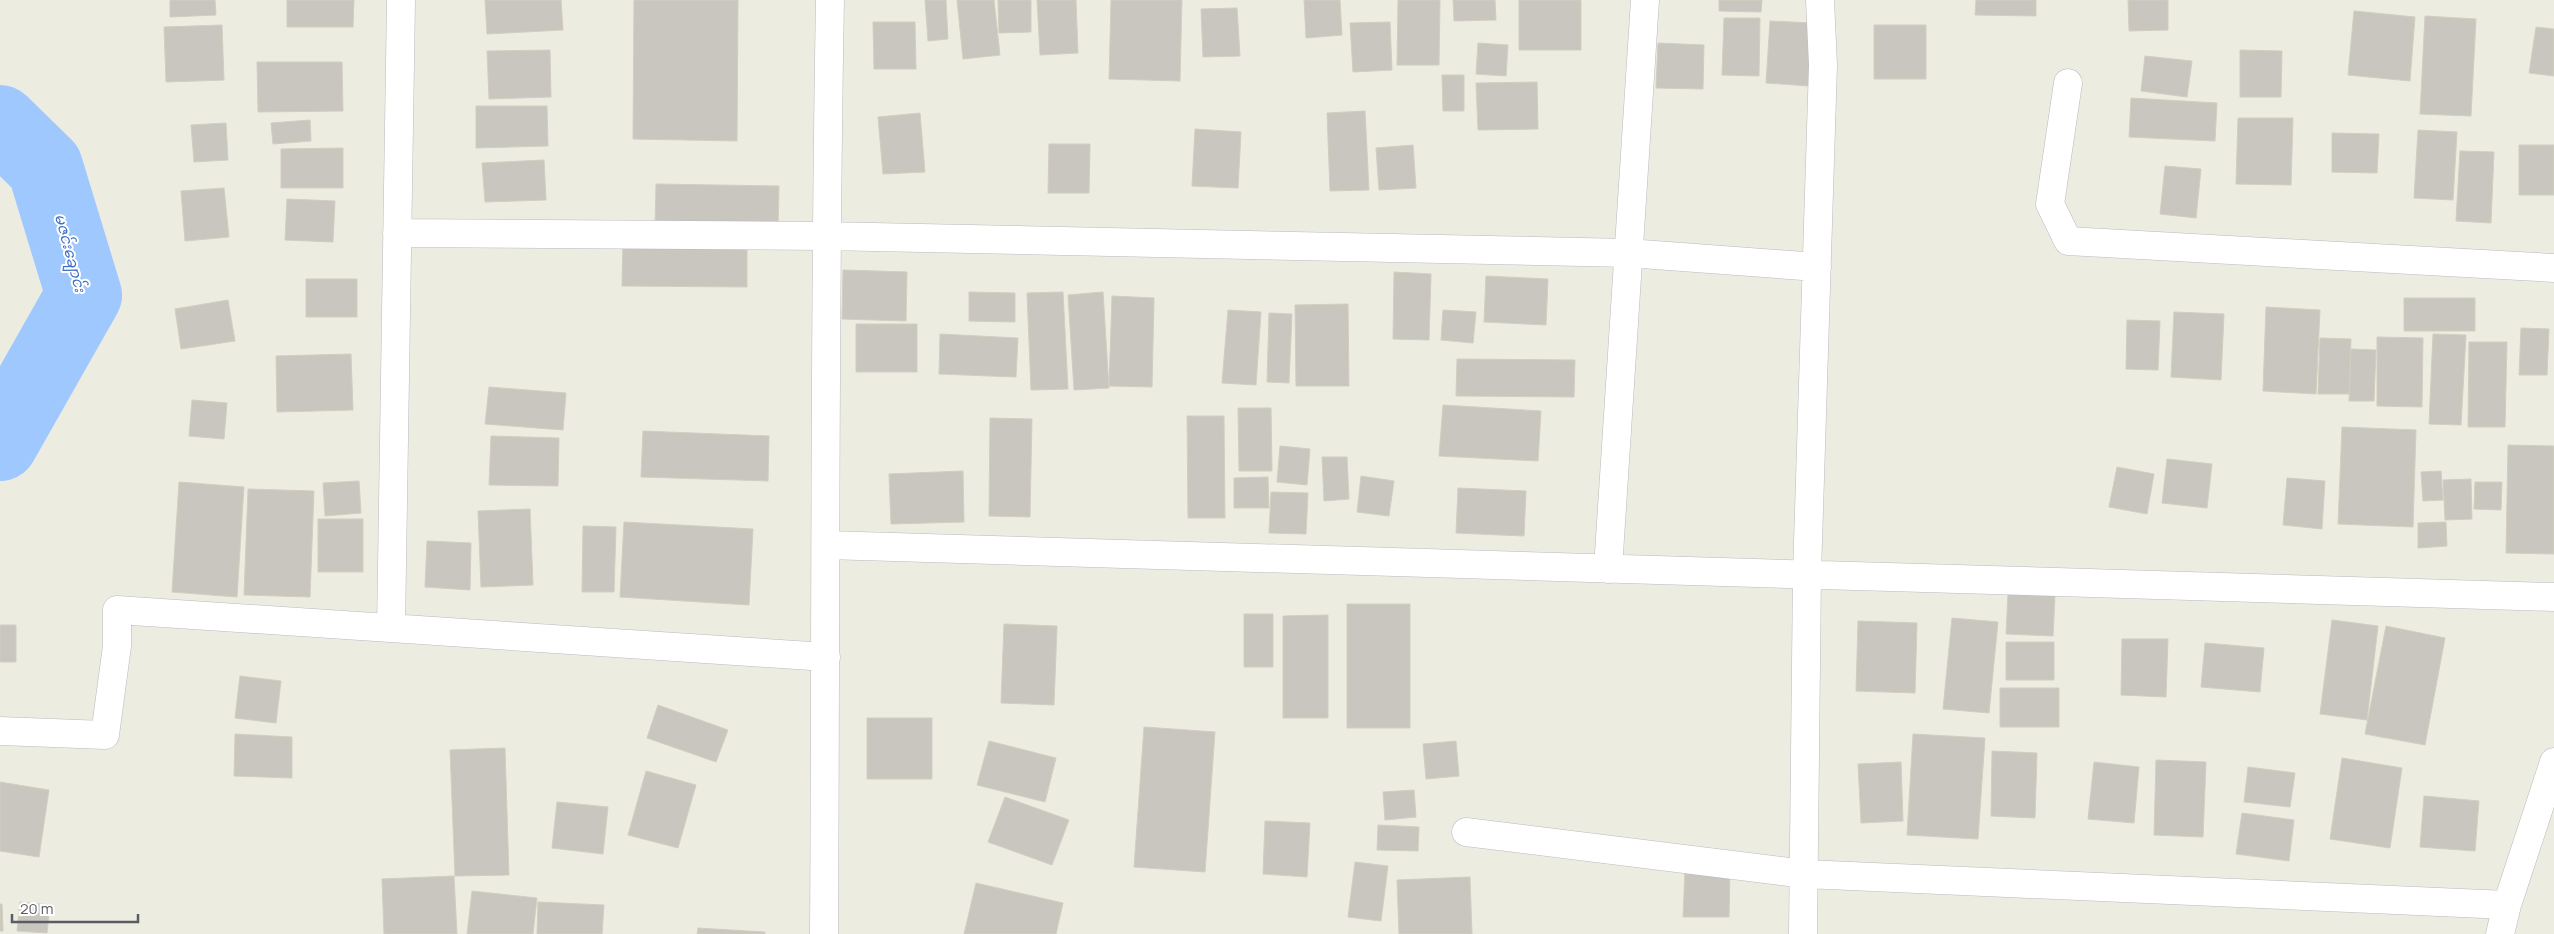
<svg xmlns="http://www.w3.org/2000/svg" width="2554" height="934" font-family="Manrope,'Noto Sans Myanmar',sans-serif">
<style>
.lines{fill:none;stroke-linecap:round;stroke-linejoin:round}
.river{stroke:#9fc8ff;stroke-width:76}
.building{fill:#c8c6be;stroke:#d2cebf}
.street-casing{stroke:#b9bac0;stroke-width:29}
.street{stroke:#fff;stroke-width:28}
.labels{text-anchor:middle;stroke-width:4;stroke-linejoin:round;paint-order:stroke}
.water-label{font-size:15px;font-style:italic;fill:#3f6ec4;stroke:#fff}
</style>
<rect width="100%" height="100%" fill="#edece1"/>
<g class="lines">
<path class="river" d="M0,123L45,167L84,295L0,443"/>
</g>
<path class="building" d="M170,0H215L216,15L170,17Z
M287,0H354L353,27H287Z
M485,0H561L563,30L487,34Z
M634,0H738L737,141L633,139Z
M925,0H946L948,39L928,41Z
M957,0H994L1000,55L963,59Z
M998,0H1031V32L999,33Z
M1037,0H1076L1078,53L1040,55Z
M1111,0H1182L1180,81L1109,79Z
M1304,0H1340L1342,35L1306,38Z
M1398,0H1440L1439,65H1397Z
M1453,0H1495L1496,20L1454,21Z
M1519,0H1581V50H1519Z
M1719,0H1762L1761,12L1719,11Z
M1976,0H2036V16L1975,15Z
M2128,0H2168V30L2129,31Z
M1237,8L1240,56L1203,57L1201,9Z
M2354,11L2415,17L2410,81L2348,75Z
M2425,16L2476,19L2471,116L2420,114Z
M1724,18H1760L1759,76L1722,75Z
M1770,21L1813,23L1809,86L1766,83Z
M873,22H915L916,69H874Z
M1390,22L1392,70L1353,72L1350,23Z
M222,25L224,80L166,82L164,27Z
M1874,25H1926V79H1874Z
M2536,27L2554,29V76L2529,73Z
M1478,43L1508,45L1506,76L1476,74Z
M1658,43L1704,45L1703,89L1656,88Z
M550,50L551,97L489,99L487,51Z
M2240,50L2282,51L2281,97H2240Z
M2145,56L2192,61L2187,97L2141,91Z
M257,62H342L343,111L258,112Z
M1442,75H1464V111H1443Z
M1537,82L1538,129L1478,130L1476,83Z
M2131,98L2217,103L2215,141L2129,137Z
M476,106H547L548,146L476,148Z
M1365,111L1369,190L1330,191L1327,113Z
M920,113L925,172L883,174L878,117Z
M2238,118H2293L2291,185L2236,184Z
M310,120L311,141L273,144L271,123Z
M226,123L228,160L194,162L191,125Z
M1195,129L1241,132L1238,188L1192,186Z
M2418,130L2457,132L2453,200L2414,198Z
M2332,133L2379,134L2377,173L2332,172Z
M1049,144H1090L1089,193H1048Z
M1413,145L1416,188L1379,190L1376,148Z
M2519,145H2554V195H2519Z
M343,148V188H281V149Z
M2460,151L2494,152L2491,223L2456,221Z
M544,160L546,200L485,202L482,163Z
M2165,166L2201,169L2196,218L2160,214Z
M656,184L779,186L778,228L655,226Z
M224,188L229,237L185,241L181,191Z
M287,199L335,201L333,242L285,240Z
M623,240L747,242V287L622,286Z
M843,270L907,272L906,321L842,319Z
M1394,272L1431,274L1429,340L1393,339Z
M1486,276L1548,279L1546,325L1484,322Z
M306,279H357V317H306Z
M969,292L1015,293V322L969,321Z
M1063,292L1068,389L1031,390L1027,293Z
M1103,292L1109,388L1074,390L1068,295Z
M1112,296L1154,298L1152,387L1109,386Z
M2404,298H2475V331H2404Z
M228,300L235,341L181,349L175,309Z
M1348,304L1349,386H1296L1295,305Z
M2266,307L2320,310L2316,394L2263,391Z
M1228,310L1261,312L1256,385L1222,383Z
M1443,310L1476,312L1473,343L1441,340Z
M2174,312L2224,314L2221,380L2171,377Z
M1269,313L1292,314L1289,383L1267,382Z
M2127,320L2160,321L2158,370L2126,369Z
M856,324H917V372H856Z
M2521,328L2549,329L2547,375H2519Z
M940,334L1018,338L1016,377L939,374Z
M2433,334L2466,335L2461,425L2429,424Z
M2377,337L2423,338L2422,407L2377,406Z
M2320,338L2351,339L2349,394H2318Z
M2469,342H2507L2505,427H2468Z
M2351,349L2376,350L2374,401H2349Z
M351,354L353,410L277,412L276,356Z
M1457,359L1575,360L1574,397L1456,396Z
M489,387L566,393L563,430L485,424Z
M192,400L227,403L224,439L189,436Z
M1443,405L1541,411L1538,461L1439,456Z
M1238,408H1271L1272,471H1239Z
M1187,416H1224L1225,518H1188Z
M990,418L1032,419L1030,517L989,516Z
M2342,427L2416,430L2413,527L2338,524Z
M643,431L769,436L768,481L641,477Z
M491,436L559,438L558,486L489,485Z
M2508,445L2554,446V554L2506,553Z
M1280,446L1310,449L1307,485L1277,482Z
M1322,457H1347L1349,499L1324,501Z
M2167,459L2212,464L2207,508L2162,503Z
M2117,467L2154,474L2147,514L2109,507Z
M963,471L964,522L891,524L889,474Z
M2441,471L2443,500L2423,501L2421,472Z
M1361,476L1394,481L1389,516L1357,512Z
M1268,477L1269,508H1234V478Z
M2287,478L2325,481L2322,529L2283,525Z
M2471,479L2472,519L2445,520L2443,480Z
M359,481L361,513L325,516L323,483Z
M179,482L244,487L237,597L172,592Z
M2475,482H2502L2501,510L2474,509Z
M1458,488L1526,491L1524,536L1456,533Z
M248,489L314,491L310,597L244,595Z
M1271,492L1308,493L1306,534L1269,533Z
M530,509L533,585L481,587L478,511Z
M318,519H363V572H318Z
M624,522L753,529L749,605L620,597Z
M2446,522L2447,546L2418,548V523Z
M583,526L616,527L614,592H582Z
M427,541L471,543L470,590L425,587Z
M2008,593L2055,595L2053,636L2006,634Z
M1347,604H1410V728H1347Z
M1244,614H1273V667H1244Z
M1328,615V718H1283V616Z
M1952,618L1998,622L1989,713L1943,709Z
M2332,620L2378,626L2367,720L2320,714Z
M1858,621L1917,623L1915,693L1856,691Z
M1004,624L1057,626L1054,705L1001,703Z
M0,625H16V662H0Z
M2386,626L2445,638L2425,745L2365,734Z
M2122,639H2168L2166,697L2121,695Z
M2006,642H2054V680H2006Z
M2205,643L2264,648L2260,692L2201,687Z
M240,676L281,681L276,723L235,718Z
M2000,688H2059V727H2000Z
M658,705L728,730L716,762L647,738Z
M867,718H932V779H867Z
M1144,727L1215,732L1205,872L1134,867Z
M235,734L292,737V778L234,776Z
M1913,734L1985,738L1978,839L1907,835Z
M989,741L1056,758L1045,802L977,785Z
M1456,741L1459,776L1426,779L1423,744Z
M505,748L509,875L455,876L450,750Z
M1992,751L2037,753L2035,818L1991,816Z
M2342,758L2402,768L2390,848L2330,839Z
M2156,760L2206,762L2203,837L2154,835Z
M1901,762L1903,821L1861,823L1858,764Z
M2094,762L2139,767L2134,823L2088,819Z
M2248,767L2295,773L2290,807L2244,802Z
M646,771L696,785L678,848L628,835Z
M0,782L49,790L39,857L0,851Z
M1414,790L1416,817L1385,820L1383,792Z
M2424,796L2479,801L2475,851L2420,847Z
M1005,797L1069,820L1052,865L988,842Z
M557,802L608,807L603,854L552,848Z
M2242,813L2294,820L2289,861L2236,854Z
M1265,821L1310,823L1307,877L1263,874Z
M1378,825L1419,827L1418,851L1377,850Z
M1355,862L1388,866L1381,921L1348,917Z
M1685,869L1730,870L1729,917H1683Z
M454,876L457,934H384L382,879Z
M1470,877L1472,934H1399L1397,880Z
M976,883L1063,903L1056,934H964Z
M472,891L537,898L533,934H467Z
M20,902L50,905L47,933L17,931Z
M538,902L604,905L602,934H537Z
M0,904H2L3,931H0Z
M698,928L765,932V934H697Z"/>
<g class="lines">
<defs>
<path id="street" d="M2068,83L2050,204L2068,241L2554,268
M397,233L825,236L1628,253L1817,267
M827,545L2554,597
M1608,569L1645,0
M391,628L401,0
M0,731L105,735L117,646V610L826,657
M1466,832L1805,874L2507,905
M824,934C826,623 824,311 830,0
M1803,934L1807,574L1823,65L1820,0
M2500,934L2507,905L2554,762"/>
</defs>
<use href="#street" class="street-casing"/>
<use href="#street" class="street"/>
</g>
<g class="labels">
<g class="water-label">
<text transform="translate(70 253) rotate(75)" y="5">မဇင်းချောင်း</text>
</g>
</g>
<path d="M12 914v8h126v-8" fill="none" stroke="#595c62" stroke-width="2.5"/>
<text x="20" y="914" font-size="15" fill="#595c62" stroke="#ffffff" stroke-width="4" paint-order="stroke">20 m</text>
</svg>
